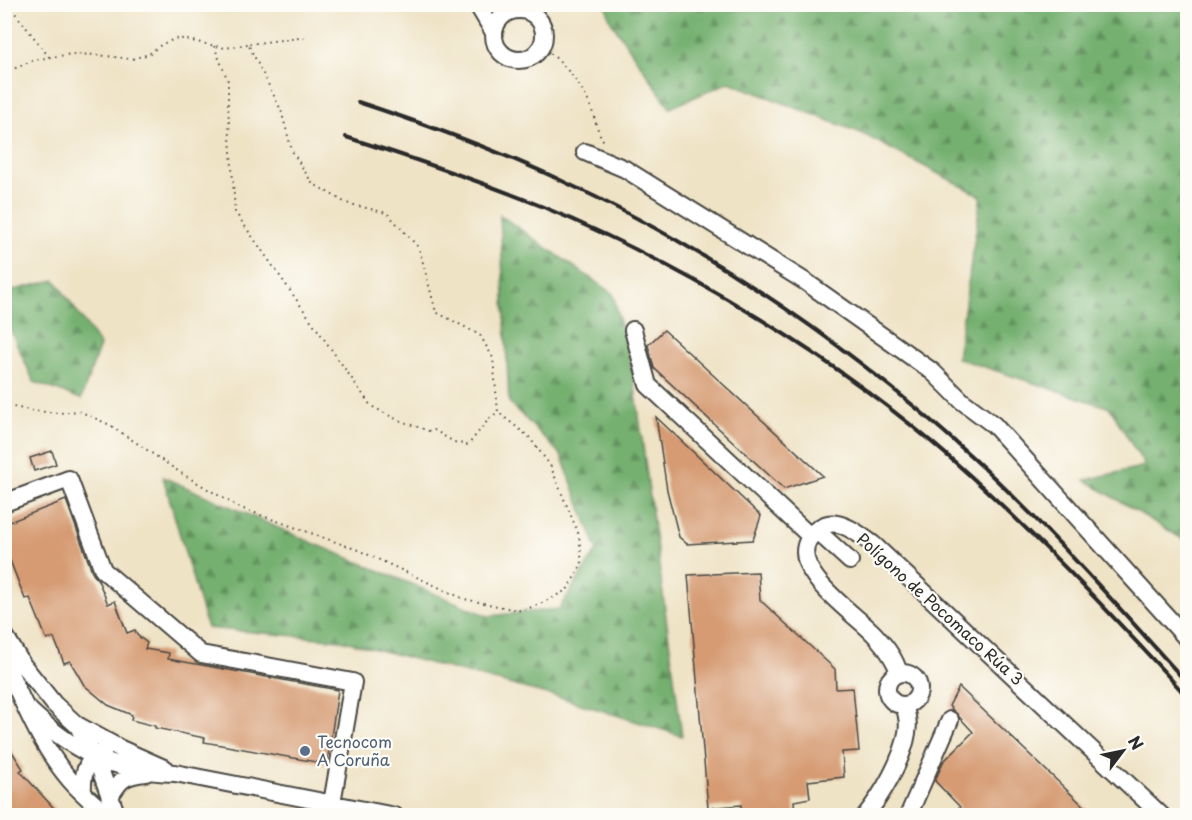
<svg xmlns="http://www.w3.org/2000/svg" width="1192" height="820" font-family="'Playpen Sans',sans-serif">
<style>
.forest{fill:url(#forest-firs);stroke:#506e4d;stroke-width:1.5}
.building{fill:#d69b73}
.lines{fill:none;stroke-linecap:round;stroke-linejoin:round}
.minor-casing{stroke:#484742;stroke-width:20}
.path{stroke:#484742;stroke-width:2;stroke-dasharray:1.5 4.5;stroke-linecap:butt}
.minor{stroke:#fff;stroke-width:16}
.rail{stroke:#2b2b2b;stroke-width:4}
.service-dot{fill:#5c6f8a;stroke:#fdfcf7;stroke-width:2}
.labels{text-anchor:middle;stroke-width:4.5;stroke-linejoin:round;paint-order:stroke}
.street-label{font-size:16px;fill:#2b2b2b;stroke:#fdfcf7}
.service-label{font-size:16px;fill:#4e5e75;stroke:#fdfcf7;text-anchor:start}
</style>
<defs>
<pattern id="forest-firs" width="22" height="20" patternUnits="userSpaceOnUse" patternTransform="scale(1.5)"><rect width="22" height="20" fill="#74b06f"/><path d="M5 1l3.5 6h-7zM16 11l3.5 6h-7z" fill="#5f8f5b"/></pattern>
</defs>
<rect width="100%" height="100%" fill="#fdfcf7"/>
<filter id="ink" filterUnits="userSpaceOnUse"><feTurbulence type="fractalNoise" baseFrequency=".0167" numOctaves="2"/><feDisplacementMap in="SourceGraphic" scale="12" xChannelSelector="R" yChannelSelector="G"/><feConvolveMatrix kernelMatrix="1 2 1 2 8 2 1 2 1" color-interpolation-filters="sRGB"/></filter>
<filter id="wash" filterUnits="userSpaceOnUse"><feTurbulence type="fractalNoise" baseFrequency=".008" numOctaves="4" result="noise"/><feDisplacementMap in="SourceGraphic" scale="24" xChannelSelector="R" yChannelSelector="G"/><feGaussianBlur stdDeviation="1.35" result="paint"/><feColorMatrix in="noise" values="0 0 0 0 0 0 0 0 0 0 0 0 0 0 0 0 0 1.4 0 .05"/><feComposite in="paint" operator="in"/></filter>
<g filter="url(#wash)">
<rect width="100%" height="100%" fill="#efe3c6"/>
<path class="forest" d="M606,5H1187V542L1085,480L1145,466L1110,408L957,358L981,196L861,133L729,82L670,108L610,20Z
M500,215L613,294L634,379L682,736L562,698L341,640L207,628L163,477L308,541L488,616L559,609L597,550L561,455L509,402Z
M55,280L100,345L81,399L34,382L5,318V292Z"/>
<g id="blocks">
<path class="building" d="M664,330L823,476L784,489L654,368L648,345Z
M656,417L761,516L753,540L687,544L679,537L667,490Z
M52,451L56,464L34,471L30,458Z
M66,500L93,574L98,580L108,604L115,601L127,633L135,630L137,635L147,643L145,649L169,653L168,659L338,690L327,764L204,742L205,738L155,728V726L131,720L132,715L108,705L84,685L70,661L64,663L54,638L47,640L30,598L25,599L4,545V524Z
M758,572L760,600L835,669L836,689L853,688L859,751L842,752L844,777L808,781L810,798L794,801L795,816H742L741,805L708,808L688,575Z
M959,687L1094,816H951L960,807L935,781L943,762L973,732L949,706Z
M4,739L23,769L20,771L61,816H4Z"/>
</g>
</g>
<g filter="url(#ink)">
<use href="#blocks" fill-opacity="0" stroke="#484742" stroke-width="1.5"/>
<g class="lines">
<defs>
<path id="minor" d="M477,4L493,31
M494 35a25 25 0 1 1 50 0a25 25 0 1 1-50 0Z
M585,152L625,169L806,282L933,372L962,401L994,425L1188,640
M633,330L648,385L811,537
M4,503L69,479L103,570L201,654L353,682L332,803
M816,530L850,561
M4,634L22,664L54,704L78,726L100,769L117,816
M4,660C23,702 40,745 70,780C81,793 95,804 108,816
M899,673C895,658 885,646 875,635C857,615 788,571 809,539C829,509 852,529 874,545L1162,816
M887 689a16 16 0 1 1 32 0a16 16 0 1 1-32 0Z
M25,706C71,751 110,771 175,773L395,816
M79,726L121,749L166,769
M83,793C82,776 85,759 103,752
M110,797C120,779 125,775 146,773
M865,816C882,795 903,759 907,733C909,724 907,714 904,705
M908,816L950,720"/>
</defs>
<use href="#minor" class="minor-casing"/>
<path class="path" d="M8,4L49,57
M214,46L228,81V107L235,212L371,406L398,420L429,431L434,430L454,442L468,445L489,419L498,412
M541,46C562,61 582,84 591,108C596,121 597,132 605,143
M4,73L34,60L71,54L97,55L132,59L149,54L162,44L178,38L225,48L248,44
M4,400L13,407L34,411L59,413L79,411L110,425L181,473L238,507L358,550L464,599L522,611L542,603L567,590L582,564L579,535L550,465L529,437L498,412L493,358L480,335L436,312L419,248L387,213L346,203L312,183L292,151L281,110L248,44L307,37"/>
<use href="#minor" class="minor"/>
<path class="rail" d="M358,102C425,124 492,148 556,178C708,248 847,343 971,456C1048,527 1118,606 1188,684
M346,137C412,158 477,180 541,206C687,267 837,358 956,463C1038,536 1114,616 1188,698"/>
</g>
</g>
<circle class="service-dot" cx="305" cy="751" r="6"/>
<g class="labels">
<g class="street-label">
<text transform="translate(940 609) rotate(42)" y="6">Polígono de Pocomaco Rúa 3</text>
</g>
<g class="service-label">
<text x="317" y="748">Tecnocom<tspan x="317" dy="18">A Coruña</tspan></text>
</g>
</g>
<rect width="1192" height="820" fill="none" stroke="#fdfcf7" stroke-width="24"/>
<g transform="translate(1123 751) rotate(58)" stroke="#fdfcf7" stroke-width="4.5" paint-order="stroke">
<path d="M0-4.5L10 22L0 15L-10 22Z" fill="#2b2b2b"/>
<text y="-9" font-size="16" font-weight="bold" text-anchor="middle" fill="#2b2b2b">N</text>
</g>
</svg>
